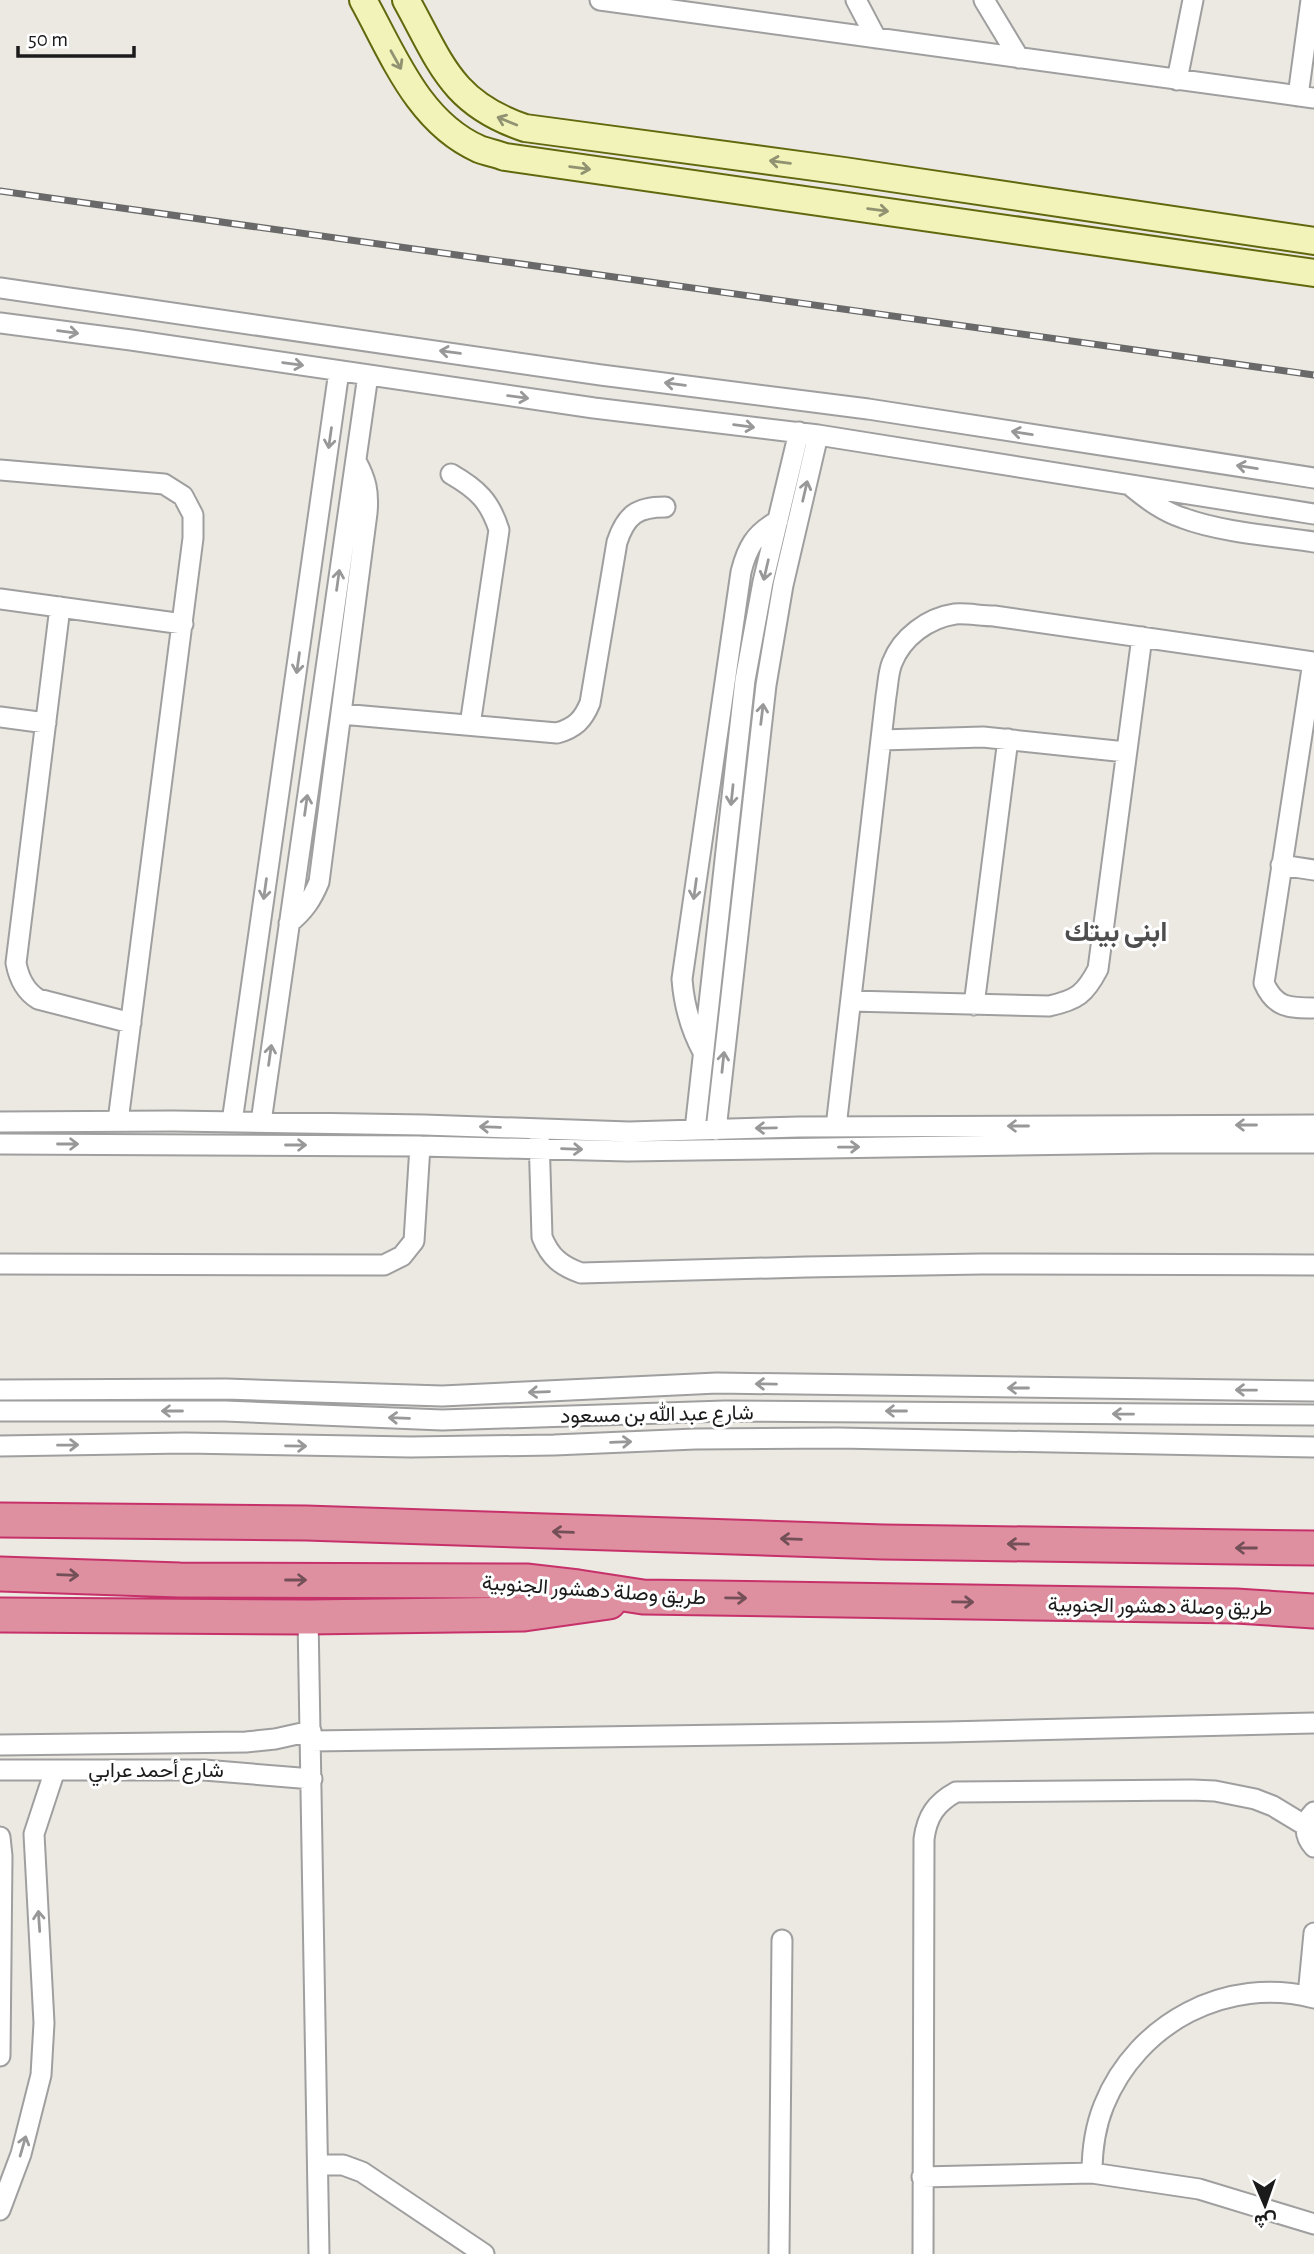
<svg xmlns="http://www.w3.org/2000/svg" width="1314" height="2254" font-family="'Alegreya Sans',Vazirmatn,sans-serif">
<style>
.lines{fill:none;stroke-linecap:round;stroke-linejoin:round}
.street-casing{stroke:#9f9f9f;stroke-width:23}
.secondary-casing{stroke:#61680d;stroke-width:30}
.highway-casing{stroke:#c7316a;stroke-width:37}
.street{stroke:#fff;stroke-width:19}
.secondary{stroke:#f2f3b8;stroke-width:26}
.highway{stroke:#de8fa0;stroke-width:33}
.rail-casing{stroke:#696969;stroke-width:7}
.rail{stroke:#fff;stroke-width:4.5;stroke-dasharray:13;stroke-linecap:butt}
.oneway{stroke:#919271}
.oneway2{stroke:#989898}
.oneway3{stroke:#734f57}
.labels{text-anchor:middle;stroke-width:6;stroke-linejoin:round;paint-order:stroke}
.street-label{font-size:21px;fill:#1b1b1b;stroke:#fff}
.district-label{font-size:28px;font-weight:bold;fill:#4e4e4e;stroke:#fff}
</style>
<rect width="100%" height="100%" fill="#ece8e2"/>
<g class="lines">
<defs>
<path id="street" d="M600,0L1314,98
M856,0L876,38
M984,0L1019,58
M1177,80L1193,0
M1298,96L1311,0
M0,288L601,375L868,409L1314,478
M0,323L131,340L594,408L818,435L1314,514
M0,470L164,484L183,496L193,515V538L118,1121
M451,474C477,489 490,501 499,530L470,725
M1132,487C1148,500 1164,512 1183,518C1220,532 1274,536 1314,542
M0,599L183,624
M60,607L16,963C19,979 25,991 38,999L131,1023
M1313,662L1264,983C1275,1008 1289,1008 1314,1008
M341,714L557,733C575,728 583,720 590,703L617,542C626,515 637,507 665,507
M0,717L46,723
M881,740L983,737L1126,752
M1281,865L1314,870
M289,923C304,911 312,899 319,882L367,513C369,492 366,479 356,461
M851,1001L1049,1006C1077,1000 1085,994 1098,969L1142,637
M974,1005L1008,739
M703,1052C690,1028 684,1006 682,979L741,572C747,548 755,533 778,521
M0,1122L173,1121L424,1125L629,1132L799,1127L1314,1125
M232,1122L339,371
M261,1122L368,375
M836,1127L886,696C888,685 888,673 892,663C902,637 928,618 955,614C967,613 981,616 994,616L1314,662
M695,1130L745,680L763,582L799,432
M716,1130L766,685L783,585L818,435
M539,1135L542,1237C550,1257 561,1266 581,1273L806,1267L981,1264L1314,1265
M0,1144L420,1146L628,1151L1151,1143H1314
M0,1264L384,1265L402,1256L414,1241L420,1146
M0,1390L226,1389L442,1396L717,1383L1314,1391
M0,1411H225L442,1420L725,1411L1314,1415
M0,1446L185,1443L411,1447L554,1445L695,1439L838,1438L1314,1447
M308,1617L319,2254
M311,1741L946,1732L1314,1723
M0,1745L246,1742L275,1739L311,1731
M0,1770H204L312,1779
M1314,1812C1303,1823 1304,1836 1314,1847
M0,1837L2,1856L0,2056
M1308,1996L1314,1933
M319,2165H343L362,2172L484,2254
M1092,2173C1092,2150 1095,2127 1104,2105C1137,2023 1227,1975 1314,1998
M922,2177L1092,2173L1199,2189L1314,2224
M0,2210L21,2154L41,2075L44,2023L34,1834L55,1770
M779,2254L782,1940
M923,2254L924,1839C927,1816 936,1803 956,1792L1192,1790L1215,1791L1255,1799L1273,1806L1306,1826"/>
<path id="secondary" d="M363,0C393,54 418,122 479,149C487,152 497,154 505,157L1314,273
M406,0C441,63 451,103 525,128L844,171L1314,241"/>
<path id="highway" d="M0,1520L306,1523L883,1542L1314,1548
M0,1574L180,1580L526,1581L578,1587L643,1597L1236,1606L1314,1611
M0,1615L308,1617L524,1614L609,1602"/>
</defs>
<use href="#street" class="street-casing"/>
<use href="#secondary" class="secondary-casing"/>
<use href="#highway" class="highway-casing"/>
<use href="#street" class="street"/>
<use href="#secondary" class="secondary"/>
<use href="#highway" class="highway"/>
<defs>
<path id="rail" d="M0,191L1314,375"/>
</defs>
<use href="#rail" class="rail-casing"/>
<use href="#rail" class="rail"/>
</g>
<defs><path id="oneway-shaft" d="M-6 0H5M1.5-3L5.5 0L1.5 3" fill="none" stroke-width="1.6" stroke-linecap="round" stroke-linejoin="round" transform="scale(1.75)"/></defs>
<g class="oneway">
<use href="#oneway-shaft" transform="translate(396 60) rotate(61)"/>
<use href="#oneway-shaft" transform="translate(507 121) rotate(-158)"/>
<use href="#oneway-shaft" transform="translate(780 162) rotate(-173)"/>
<use href="#oneway-shaft" transform="translate(580 168) rotate(8)"/>
<use href="#oneway-shaft" transform="translate(878 210) rotate(8)"/>
</g>
<g class="oneway2">
<use href="#oneway-shaft" transform="translate(68 332) rotate(7)"/>
<use href="#oneway-shaft" transform="translate(450 352) rotate(-172)"/>
<use href="#oneway-shaft" transform="translate(293 364) rotate(8)"/>
<use href="#oneway-shaft" transform="translate(675 384) rotate(-173)"/>
<use href="#oneway-shaft" transform="translate(518 397) rotate(8)"/>
<use href="#oneway-shaft" transform="translate(744 426) rotate(7)"/>
<use href="#oneway-shaft" transform="translate(1022 433) rotate(-171)"/>
<use href="#oneway-shaft" transform="translate(330 438) rotate(98)"/>
<use href="#oneway-shaft" transform="translate(1247 467) rotate(-171)"/>
<use href="#oneway-shaft" transform="translate(805 491) rotate(-77)"/>
<use href="#oneway-shaft" transform="translate(766 570) rotate(103)"/>
<use href="#oneway-shaft" transform="translate(338 580) rotate(-82)"/>
<use href="#oneway-shaft" transform="translate(298 663) rotate(98)"/>
<use href="#oneway-shaft" transform="translate(762 714) rotate(-83)"/>
<use href="#oneway-shaft" transform="translate(732 795) rotate(96)"/>
<use href="#oneway-shaft" transform="translate(306 805) rotate(-82)"/>
<use href="#oneway-shaft" transform="translate(265 889) rotate(98)"/>
<use href="#oneway-shaft" transform="translate(695 889) rotate(98)"/>
<use href="#oneway-shaft" transform="translate(270 1055) rotate(-82)"/>
<use href="#oneway-shaft" transform="translate(723 1062) rotate(-84)"/>
<use href="#oneway-shaft" transform="translate(1246 1125) rotate(-180)"/>
<use href="#oneway-shaft" transform="translate(1018 1126) rotate(180)"/>
<use href="#oneway-shaft" transform="translate(490 1127) rotate(-178)"/>
<use href="#oneway-shaft" transform="translate(766 1128) rotate(179)"/>
<use href="#oneway-shaft" transform="translate(68 1144)"/>
<use href="#oneway-shaft" transform="translate(296 1145)"/>
<use href="#oneway-shaft" transform="translate(849 1147) rotate(-1)"/>
<use href="#oneway-shaft" transform="translate(572 1149) rotate(2)"/>
<use href="#oneway-shaft" transform="translate(766 1384) rotate(-179)"/>
<use href="#oneway-shaft" transform="translate(1018 1388) rotate(-180)"/>
<use href="#oneway-shaft" transform="translate(1246 1390) rotate(-179)"/>
<use href="#oneway-shaft" transform="translate(539 1392) rotate(178)"/>
<use href="#oneway-shaft" transform="translate(172 1411) rotate(180)"/>
<use href="#oneway-shaft" transform="translate(896 1411) rotate(-180)"/>
<use href="#oneway-shaft" transform="translate(1123 1414) rotate(-179)"/>
<use href="#oneway-shaft" transform="translate(399 1418) rotate(-178)"/>
<use href="#oneway-shaft" transform="translate(621 1442) rotate(-2)"/>
<use href="#oneway-shaft" transform="translate(68 1445) rotate(-1)"/>
<use href="#oneway-shaft" transform="translate(296 1446) rotate(1)"/>
<use href="#oneway-shaft" transform="translate(39 1921) rotate(-94)"/>
<use href="#oneway-shaft" transform="translate(23 2146) rotate(-74)"/>
</g>
<g class="oneway3">
<use href="#oneway-shaft" transform="translate(563 1532) rotate(-178)"/>
<use href="#oneway-shaft" transform="translate(791 1539) rotate(-178)"/>
<use href="#oneway-shaft" transform="translate(1018 1544) rotate(-179)"/>
<use href="#oneway-shaft" transform="translate(1246 1548) rotate(-180)"/>
<use href="#oneway-shaft" transform="translate(68 1575) rotate(2)"/>
<use href="#oneway-shaft" transform="translate(296 1580)"/>
<use href="#oneway-shaft" transform="translate(736 1598) rotate(1)"/>
<use href="#oneway-shaft" transform="translate(963 1602) rotate(1)"/>
</g>
<g class="labels">
<g class="street-label">
<text transform="translate(657 1414) rotate(-1)" y="7">شارع عبد الله بن مسعود</text>
<text transform="translate(594 1590) rotate(4)" y="7">طريق وصلة دهشور الجنوبية</text>
<text transform="translate(1160 1606) rotate(1)" y="7">طريق وصلة دهشور الجنوبية</text>
<text x="156" y="1777">شارع أحمد عرابي</text>
</g>
<g class="district-label">
<text x="1116" y="941">ابنى بيتك</text>
</g>
</g>
<g transform="translate(1265 2205) rotate(178)" stroke="#ffffff" stroke-width="5" paint-order="stroke">
<path d="M0-5L12 26L0 18L-12 26Z" fill="#1b1b1b"/>
<text y="-10" font-size="19" font-weight="bold" text-anchor="middle" fill="#1b1b1b">ش</text>
</g>
<path d="M18 46v10h116v-10" fill="none" stroke="#1b1b1b" stroke-width="3.5"/>
<text x="28" y="46" font-size="21" fill="#1b1b1b" stroke="#ffffff" stroke-width="5" paint-order="stroke">50 m</text>
</svg>
